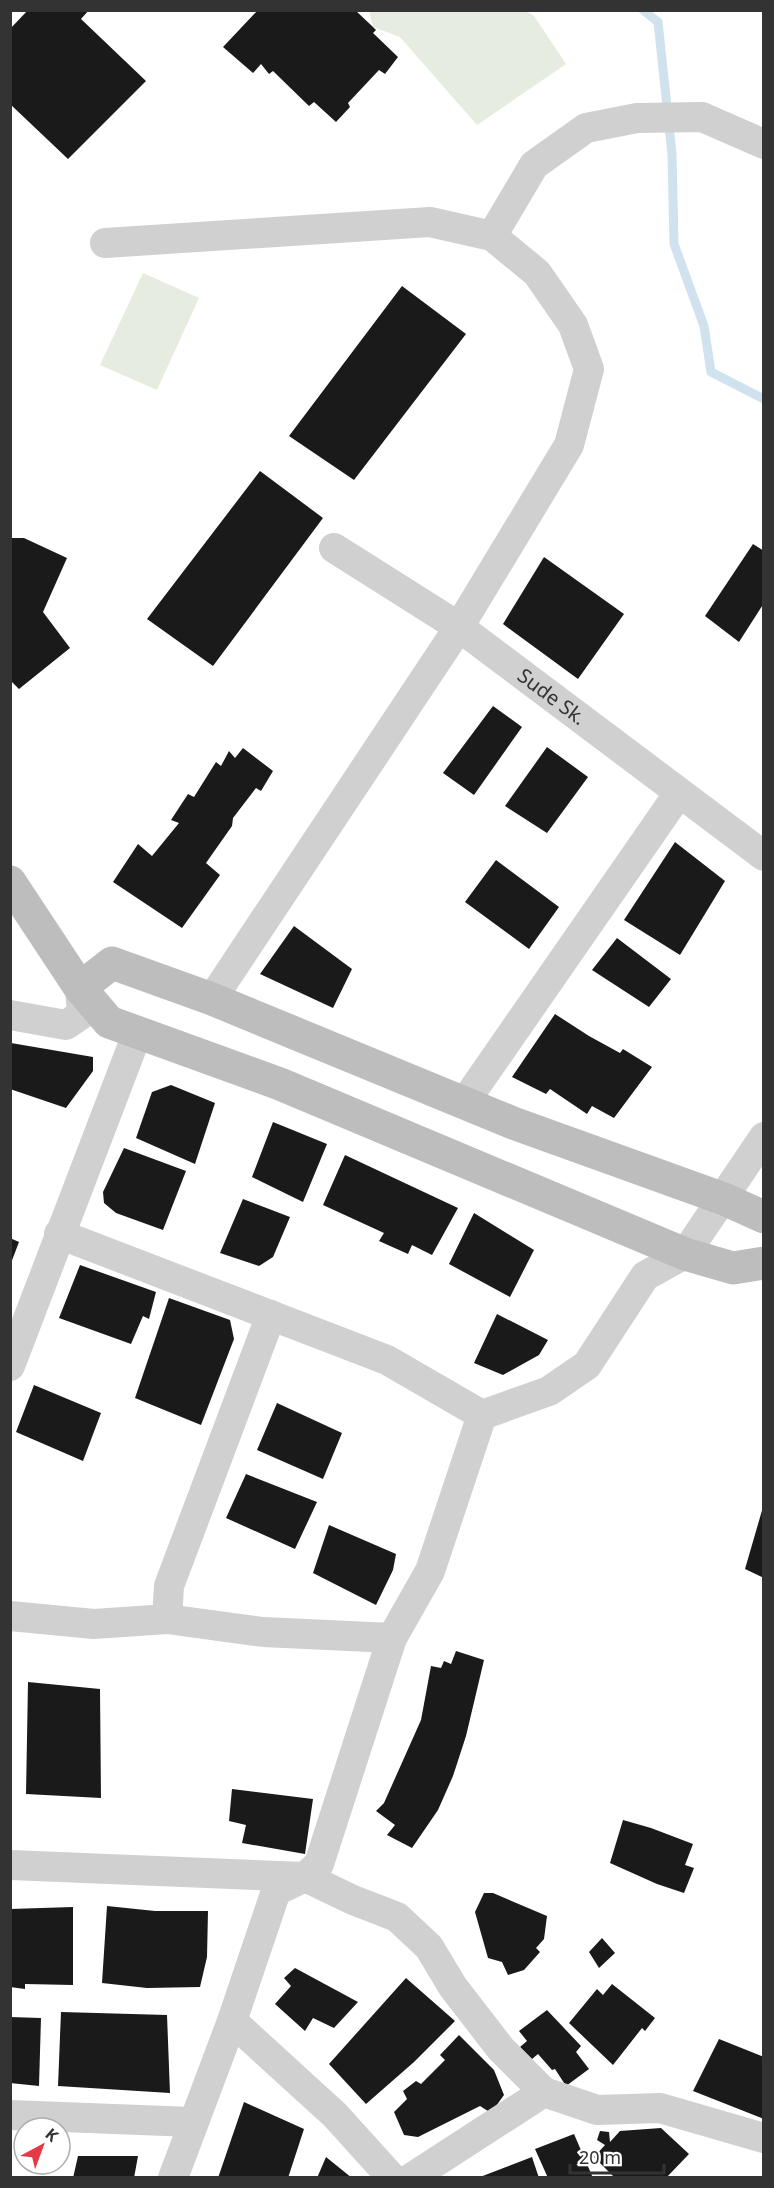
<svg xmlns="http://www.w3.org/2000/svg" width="774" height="2188" font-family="'Noto Sans',sans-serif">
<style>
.green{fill:#e6ecdf}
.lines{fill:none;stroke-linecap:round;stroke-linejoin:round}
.stream{stroke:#cfe2ee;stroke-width:9}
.building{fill:#1a1a1a}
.street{stroke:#d0d0d0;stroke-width:30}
.secondary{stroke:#bdbdbd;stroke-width:33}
.labels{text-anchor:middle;stroke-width:6;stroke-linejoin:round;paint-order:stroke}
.street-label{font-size:20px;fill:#333;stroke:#fff}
</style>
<rect width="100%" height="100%" fill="#fff"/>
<path class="green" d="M369,11H526L534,16L566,64L477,125L400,37L373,27Z
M143,273L199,298L157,390L100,365Z"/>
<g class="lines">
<path class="stream" d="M643,10L658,22L672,154L674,244L704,326L711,372L764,399"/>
</g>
<path class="building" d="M28,10H89L81,19L146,81L68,159L10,104V29Z
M258,10H355L373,27L376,30L373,33L398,57L385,74L379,70L348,103L350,107L336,122L314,102L309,106L273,71L269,74L261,64L253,73L223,47Z
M402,286L466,334L354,480L289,436Z
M260,471L323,518L213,666L147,619Z
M10,538H24L67,558L43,612L70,648L19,689L10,680Z
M753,544L764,551V603L739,642L705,616Z
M544,557L624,614L578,679L503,624Z
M493,706L522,727L474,795L443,773Z
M547,747L588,777L547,833L505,806Z
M243,748L273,771L261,791L256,788L233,818L232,826L206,863L220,875L182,928L113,882L138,844L152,856L179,823L171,820L188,794L194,797L216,762L221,766L229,751L235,758Z
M675,842L725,881L680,955L624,920Z
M496,860L559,907L529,949L465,902Z
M294,926L352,969L333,1008L260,974Z
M617,938L671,979L649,1007L592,970Z
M555,1014L589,1036L620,1053L623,1049L652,1067L614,1118L592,1106L587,1114L550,1089L546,1094L512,1077Z
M11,1043L93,1057V1071L66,1108L10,1089Z
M171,1085L215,1103L195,1164L136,1138L152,1092Z
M273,1122L327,1144L303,1202L252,1177Z
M124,1148L186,1171L163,1230L116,1213L104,1203L103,1192Z
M345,1155L458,1208L432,1255L412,1245L408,1254L379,1241L384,1233L323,1205Z
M243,1199L290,1217L273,1257L259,1266L220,1253Z
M474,1213L534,1250L510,1297L449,1264Z
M10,1238L19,1242L11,1263L10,1262Z
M80,1265L156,1292L149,1319L143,1316L131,1344L59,1318Z
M169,1298L230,1320L234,1339L201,1425L135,1398Z
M497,1314L548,1340L539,1355L503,1375L474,1363Z
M34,1385L101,1413L83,1461L16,1432Z
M277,1403L342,1433L323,1479L257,1450Z
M246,1474L317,1502L295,1549L226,1518Z
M763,1507H764V1578L745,1569Z
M329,1525L396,1554L393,1570L376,1605L313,1573Z
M456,1651L484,1660L466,1736L453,1776L438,1810L412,1848L387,1835L395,1825L376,1811L384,1803L421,1720L431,1666L441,1668L444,1661L451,1664Z
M28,1682L100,1689L101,1798L26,1794Z
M232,1789L313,1799L305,1854L242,1843L246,1825L229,1821Z
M623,1820L651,1828L693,1844L685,1865L694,1868L684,1893L657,1884L610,1863Z
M484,1893H493L547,1916L544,1939L536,1948L540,1952L524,1970L508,1975L502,1962L488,1958L475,1912Z
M107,1906L155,1911H208L207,1957L200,1987L147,1988L102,1983Z
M73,1907V1985L25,1984V1989L10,1987V1909Z
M602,1938L615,1953L599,1968L589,1952Z
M295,1968L358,2002L334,2028L313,2018L305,2031L275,2004L291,1986L284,1978Z
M406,1978L455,2021L414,2062L366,2104L329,2064Z
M612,1984L655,2018L645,2031L642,2028L613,2065L569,2023L597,1989L603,1995Z
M547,2010L581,2046L576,2052L589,2069L566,2086L555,2069L552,2070L538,2054L532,2059L520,2047L527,2041L519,2031Z
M61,2012L167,2015L170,2093L58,2086Z
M10,2017L41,2018L39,2086L10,2083Z
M459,2035L494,2070L504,2095L491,2113L480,2106L418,2137L404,2135L394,2112L407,2099L403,2091L416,2081L421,2084L445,2060L440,2055Z
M719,2039L764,2057V2119L693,2091Z
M244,2102L304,2129L288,2178H218Z
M661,2128L689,2154L666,2178H615L594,2157L605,2145L597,2140L600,2131L609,2132L610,2142L620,2131Z
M574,2134L593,2178H548L535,2149Z
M78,2156H138L134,2178H73Z
M326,2157L352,2178H317Z
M532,2157L539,2178H480V2177Z"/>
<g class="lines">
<g class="street">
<path d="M492,236L534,165L586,128L637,118L702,117L764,144"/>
<path d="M105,243L430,222L492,236L537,273L573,325L589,369L569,445L459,627L212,999"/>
<path id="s1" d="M334,548L459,627L764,856"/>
<path d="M10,1015L66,1025L82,1014L80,988"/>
<path d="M464,1103L679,793"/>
<path d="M59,1234L387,1360L482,1415"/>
<path d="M10,1366L137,1034"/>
<path d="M10,1616L94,1624L167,1619L263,1632L392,1638"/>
<path d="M167,1619L169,1586L271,1315"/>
<path d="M10,1865L305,1877L353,1900L397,1917L429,1947L453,1987L501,2049L544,2092"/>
<path d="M232,2021L335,2115L392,2178"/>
<path d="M10,2115L192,2122"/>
<path d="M173,2178L232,2021L276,1891L305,1877L319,1864L392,1638L430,1571L482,1415L549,1391L587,1365L645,1276L685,1254L764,1137"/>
<path d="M411,2178L544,2092L597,2110L660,2108L764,2138"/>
</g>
<path class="secondary" d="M10,882L80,988L109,1022L280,1084L685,1254L733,1268L764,1263
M80,988L112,963L212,999L513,1123L724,1199L764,1217"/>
</g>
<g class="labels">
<g class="street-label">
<text dy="7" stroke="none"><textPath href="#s1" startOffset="264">Sude Sk.</textPath></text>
</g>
</g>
<rect width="774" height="2188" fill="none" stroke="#333333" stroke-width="24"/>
<g transform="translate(42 2146) rotate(41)"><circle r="28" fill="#ffffff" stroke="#adadad" stroke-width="1.5"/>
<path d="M0-4.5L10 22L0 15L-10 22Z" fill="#e63946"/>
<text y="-9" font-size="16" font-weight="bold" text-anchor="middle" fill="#333333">K</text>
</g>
<path d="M570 2164v9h94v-9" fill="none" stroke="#333333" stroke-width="3"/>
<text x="579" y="2164" font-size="18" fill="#333333" stroke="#ffffff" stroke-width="4.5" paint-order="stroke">20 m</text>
</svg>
